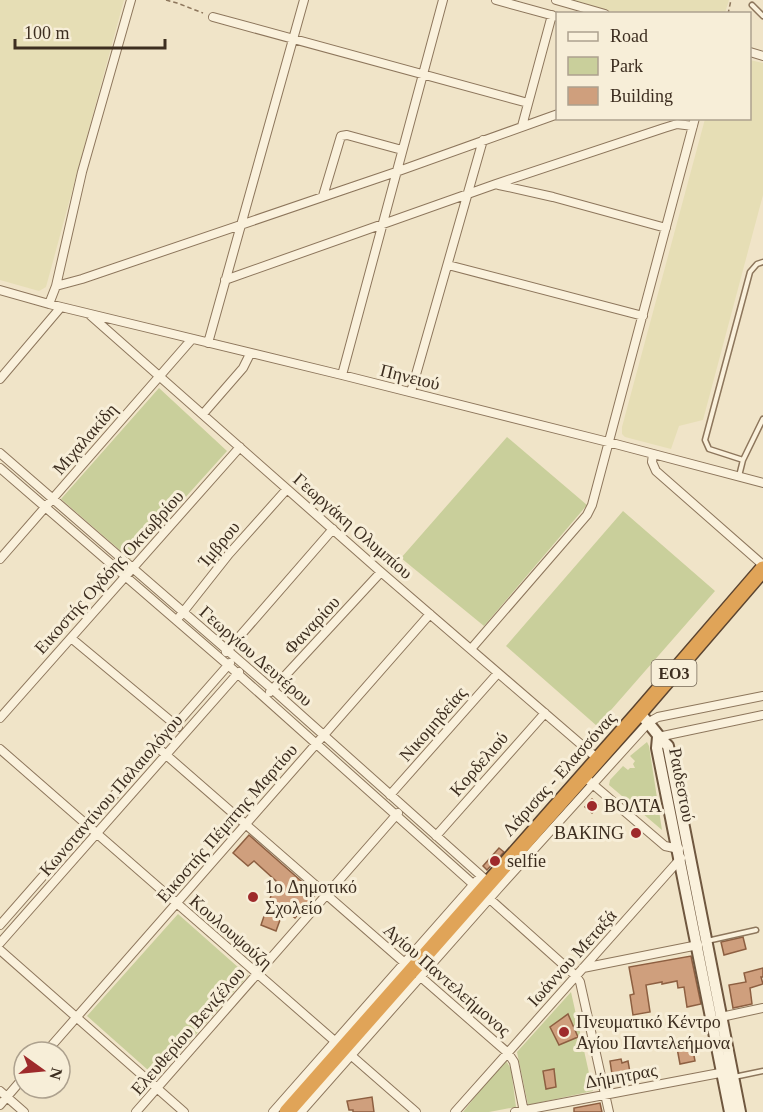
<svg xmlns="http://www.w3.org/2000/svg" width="763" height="1112" font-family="'Times New Roman',serif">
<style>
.farmland{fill:#e6deb5}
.green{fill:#c9cf9b}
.building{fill:#cf9f7d;stroke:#8d5f41;stroke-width:1.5}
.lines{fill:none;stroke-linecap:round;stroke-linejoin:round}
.lane-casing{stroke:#8d765c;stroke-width:7}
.street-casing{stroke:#8d765c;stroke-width:10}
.secondary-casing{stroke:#6f573f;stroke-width:14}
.highway-casing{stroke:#5b4430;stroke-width:18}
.path{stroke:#8d765c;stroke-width:1.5;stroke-dasharray:4.5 3;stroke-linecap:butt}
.lane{stroke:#faf1dc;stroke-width:4}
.street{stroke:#faf1dc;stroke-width:8}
.secondary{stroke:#faf1dc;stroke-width:10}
.highway{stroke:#e0a458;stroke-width:15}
.poi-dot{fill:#9e2a2b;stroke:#f7eed8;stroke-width:2}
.labels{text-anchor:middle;stroke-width:6;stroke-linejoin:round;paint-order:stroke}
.shield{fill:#f7eed8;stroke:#756857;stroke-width:1.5}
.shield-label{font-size:16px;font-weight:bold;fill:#3d2e20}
.street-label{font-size:18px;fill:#3d2e20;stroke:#f7eed8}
.poi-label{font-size:18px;fill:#3d2e20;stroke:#f7eed8;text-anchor:start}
</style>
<rect width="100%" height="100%" fill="#f0e4c8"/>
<path class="farmland" d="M0,0H124L46,287L39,291L0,280Z
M571,0H729L725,13L619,14Z
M750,60L763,63V195L703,420L679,426L671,449L625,437L622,434V427L705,119L750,118Z"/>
<path class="green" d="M159,388L227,451L130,559L61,499Z
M507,437L587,505L484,626L401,558Z
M623,511L715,591L597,726L506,646Z
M647,742L649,746L662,830L609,785L610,780L623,766L628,770L630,768H635L633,764L635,761L630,756Z
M178,914L248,976L157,1078L87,1016Z
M571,992L593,1091L528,1105L517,1052Z
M505,1059L511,1069L516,1107L489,1112H463Z"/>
<path class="building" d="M592,799L598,805L592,813L585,807Z
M249,835L316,894L295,918L284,909L276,931L261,925L276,881L254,861L248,866L233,853Z
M499,848L504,852L487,870L483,866Z
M743,937L746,949L724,955L721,942Z
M691,956L701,1004L687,1007L684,987L678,988L677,981L662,984V982L646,985L650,1012L633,1015L630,995L634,994L629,967Z
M763,968V977H761L763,984L750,988L752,1004L733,1008L729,985L746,982L744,973Z
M568,1014L578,1037L559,1045L550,1027Z
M692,1045L695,1061L680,1064L677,1048Z
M621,1059L622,1063L628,1061L631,1078L616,1081L615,1073L612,1074L610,1061Z
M554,1069L556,1087L546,1089L543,1071Z
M372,1097L374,1112H353V1110H349L347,1101Z
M600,1103L602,1112H574V1108Z"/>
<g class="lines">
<defs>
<path id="lane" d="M752,5L763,16
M743,460L709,449L705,440L750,272L757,264L763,262
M739,476L743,460L763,419
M707,941L756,930
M734,1077L763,1071"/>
<path id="street" d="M496,0L558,17
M556,0L605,14
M213,17L528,103
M750,52L763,56
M522,126L552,15
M499,185L553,197L666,228
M323,196L341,136L347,135L402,150
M448,265L643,316
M225,280L496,184L664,128L677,124L693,126
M56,286L82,172L131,0
M0,290L49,304L342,375L608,442L763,483
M49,304L56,286L82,279L396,172L558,114
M90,315L381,572L598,759
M208,343L304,0
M342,375L443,0
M0,379L61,307
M411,392L483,140
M203,414L243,368L250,354
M0,453L272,689L497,890
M653,454L652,462L656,471L763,565
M0,468L228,665L576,976L580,982L609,1112
M0,559L192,339
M180,616L229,554L287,489
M71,638L178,727
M471,649L587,515L592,505L695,118
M226,652L333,529
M270,692L381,572
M0,718L240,447
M658,737L763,715
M157,747L508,1053L514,1062L524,1112
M0,749L416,1112
M589,781L665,846L679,849
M390,795L498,673
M436,836L545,713
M0,925L230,663
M0,943L239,672
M0,950L184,1112
M583,968L698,945
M721,1017L763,1008
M46,1052L430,614
M0,1091L24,1112
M0,1105L24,1077
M136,1112L398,813
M273,1112L481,876
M301,1112L497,890L649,722L658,717L763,696
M455,1112L681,858
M515,1112L725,1072"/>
<path id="secondary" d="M639,713C651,724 657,736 668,746L740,1112
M658,737L657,748L730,1112"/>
<path id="highway" d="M287,1112L639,713L763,569"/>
</defs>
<use href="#lane" class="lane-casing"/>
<use href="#street" class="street-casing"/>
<use href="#secondary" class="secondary-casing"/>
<use href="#highway" class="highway-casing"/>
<path class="path" d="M166,0L177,3L203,13
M728,14L731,0"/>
<use href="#lane" class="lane"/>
<use href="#street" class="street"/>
<use href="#secondary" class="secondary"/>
<use href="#highway" class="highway"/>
</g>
<g class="poi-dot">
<circle cx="592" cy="806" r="6"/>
<circle cx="636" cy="833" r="6"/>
<circle cx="495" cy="861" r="6"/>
<circle cx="253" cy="897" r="6"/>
<circle cx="564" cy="1032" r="6"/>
</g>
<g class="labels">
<rect class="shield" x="651.5" y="660" width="45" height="26" rx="4.5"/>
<g class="shield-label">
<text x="674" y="679">ΕΟ3</text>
</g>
<g class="street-label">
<text transform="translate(410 377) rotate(14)" y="6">Πηνειού</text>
<text transform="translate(85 439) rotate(-49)" y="6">Μιχαλακίδη</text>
<text transform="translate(353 526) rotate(41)" y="6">Γεωργάκη Ολυμπίου</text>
<text transform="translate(219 544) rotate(-50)" y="6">Ίμβρου</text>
<text transform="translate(109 572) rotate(-48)" y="6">Εικοστής Ογδόης Οκτωβρίου</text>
<text transform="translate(312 625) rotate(-47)" y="6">Φαναρίου</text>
<text transform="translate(256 656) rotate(41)" y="6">Γεωργίου Δευτέρου</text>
<text transform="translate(433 724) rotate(-49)" y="6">Νικομηδείας</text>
<text transform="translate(479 764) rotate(-49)" y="6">Κορδελιού</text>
<text transform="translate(559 774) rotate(-48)" y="6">Λάρισας - Ελασσόνας</text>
<text transform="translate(682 785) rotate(79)" y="6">Ραιδεστού</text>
<text transform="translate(111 795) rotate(-49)" y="6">Κωνσταντίνου Παλαιολόγου</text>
<text transform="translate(227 823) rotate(-49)" y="6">Εικοστής Πέμπτης Μαρτίου</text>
<text transform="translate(231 932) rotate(41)" y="6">Κουλουψούζη</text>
<text transform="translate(572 958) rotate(-48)" y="6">Ιωάννου Μεταξά</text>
<text transform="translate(447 980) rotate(41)" y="6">Αγίου Παντελεήμονος</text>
<text transform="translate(188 1031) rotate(-49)" y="6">Ελευθερίου Βενιζέλου</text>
<text transform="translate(621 1076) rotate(-10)" y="6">Δήμητρας</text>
</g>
<g class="poi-label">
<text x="604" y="812">ΒΟΛΤΑ</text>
<text x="624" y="839" text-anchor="end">BAKING</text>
<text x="507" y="867">selfie</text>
<text x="265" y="893">1o Δημοτικό<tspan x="265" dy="21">Σχολείο</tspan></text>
<text x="576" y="1028">Πνευματικό Κέντρο<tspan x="576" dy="21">Αγίου Παντελεήμονα</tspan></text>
</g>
</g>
<rect x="556" y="12" width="195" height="108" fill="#f7eed8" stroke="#ada18e" stroke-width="1.5"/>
<rect x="568" y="32" width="30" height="9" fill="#faf1dc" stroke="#ada18e" stroke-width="1.5"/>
<text x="610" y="42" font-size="18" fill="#3d2e20">Road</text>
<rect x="568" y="57" width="30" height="18" fill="#c9cf9b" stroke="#ada18e" stroke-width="1.5"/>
<text x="610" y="72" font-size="18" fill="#3d2e20">Park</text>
<rect x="568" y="87" width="30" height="18" fill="#cf9f7d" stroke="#ada18e" stroke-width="1.5"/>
<text x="610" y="102" font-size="18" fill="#3d2e20">Building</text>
<g transform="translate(42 1070) rotate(105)"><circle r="28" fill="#f7eed8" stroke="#ada18e" stroke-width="1.5"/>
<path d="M0-4.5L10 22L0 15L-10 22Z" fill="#9e2a2b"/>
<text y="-9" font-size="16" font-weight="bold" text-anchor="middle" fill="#3d2e20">N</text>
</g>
<path d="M15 39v9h150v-9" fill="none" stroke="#3d2e20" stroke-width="3"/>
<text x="24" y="39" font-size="18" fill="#3d2e20" stroke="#f7eed8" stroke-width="4.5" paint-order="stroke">100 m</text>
</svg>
